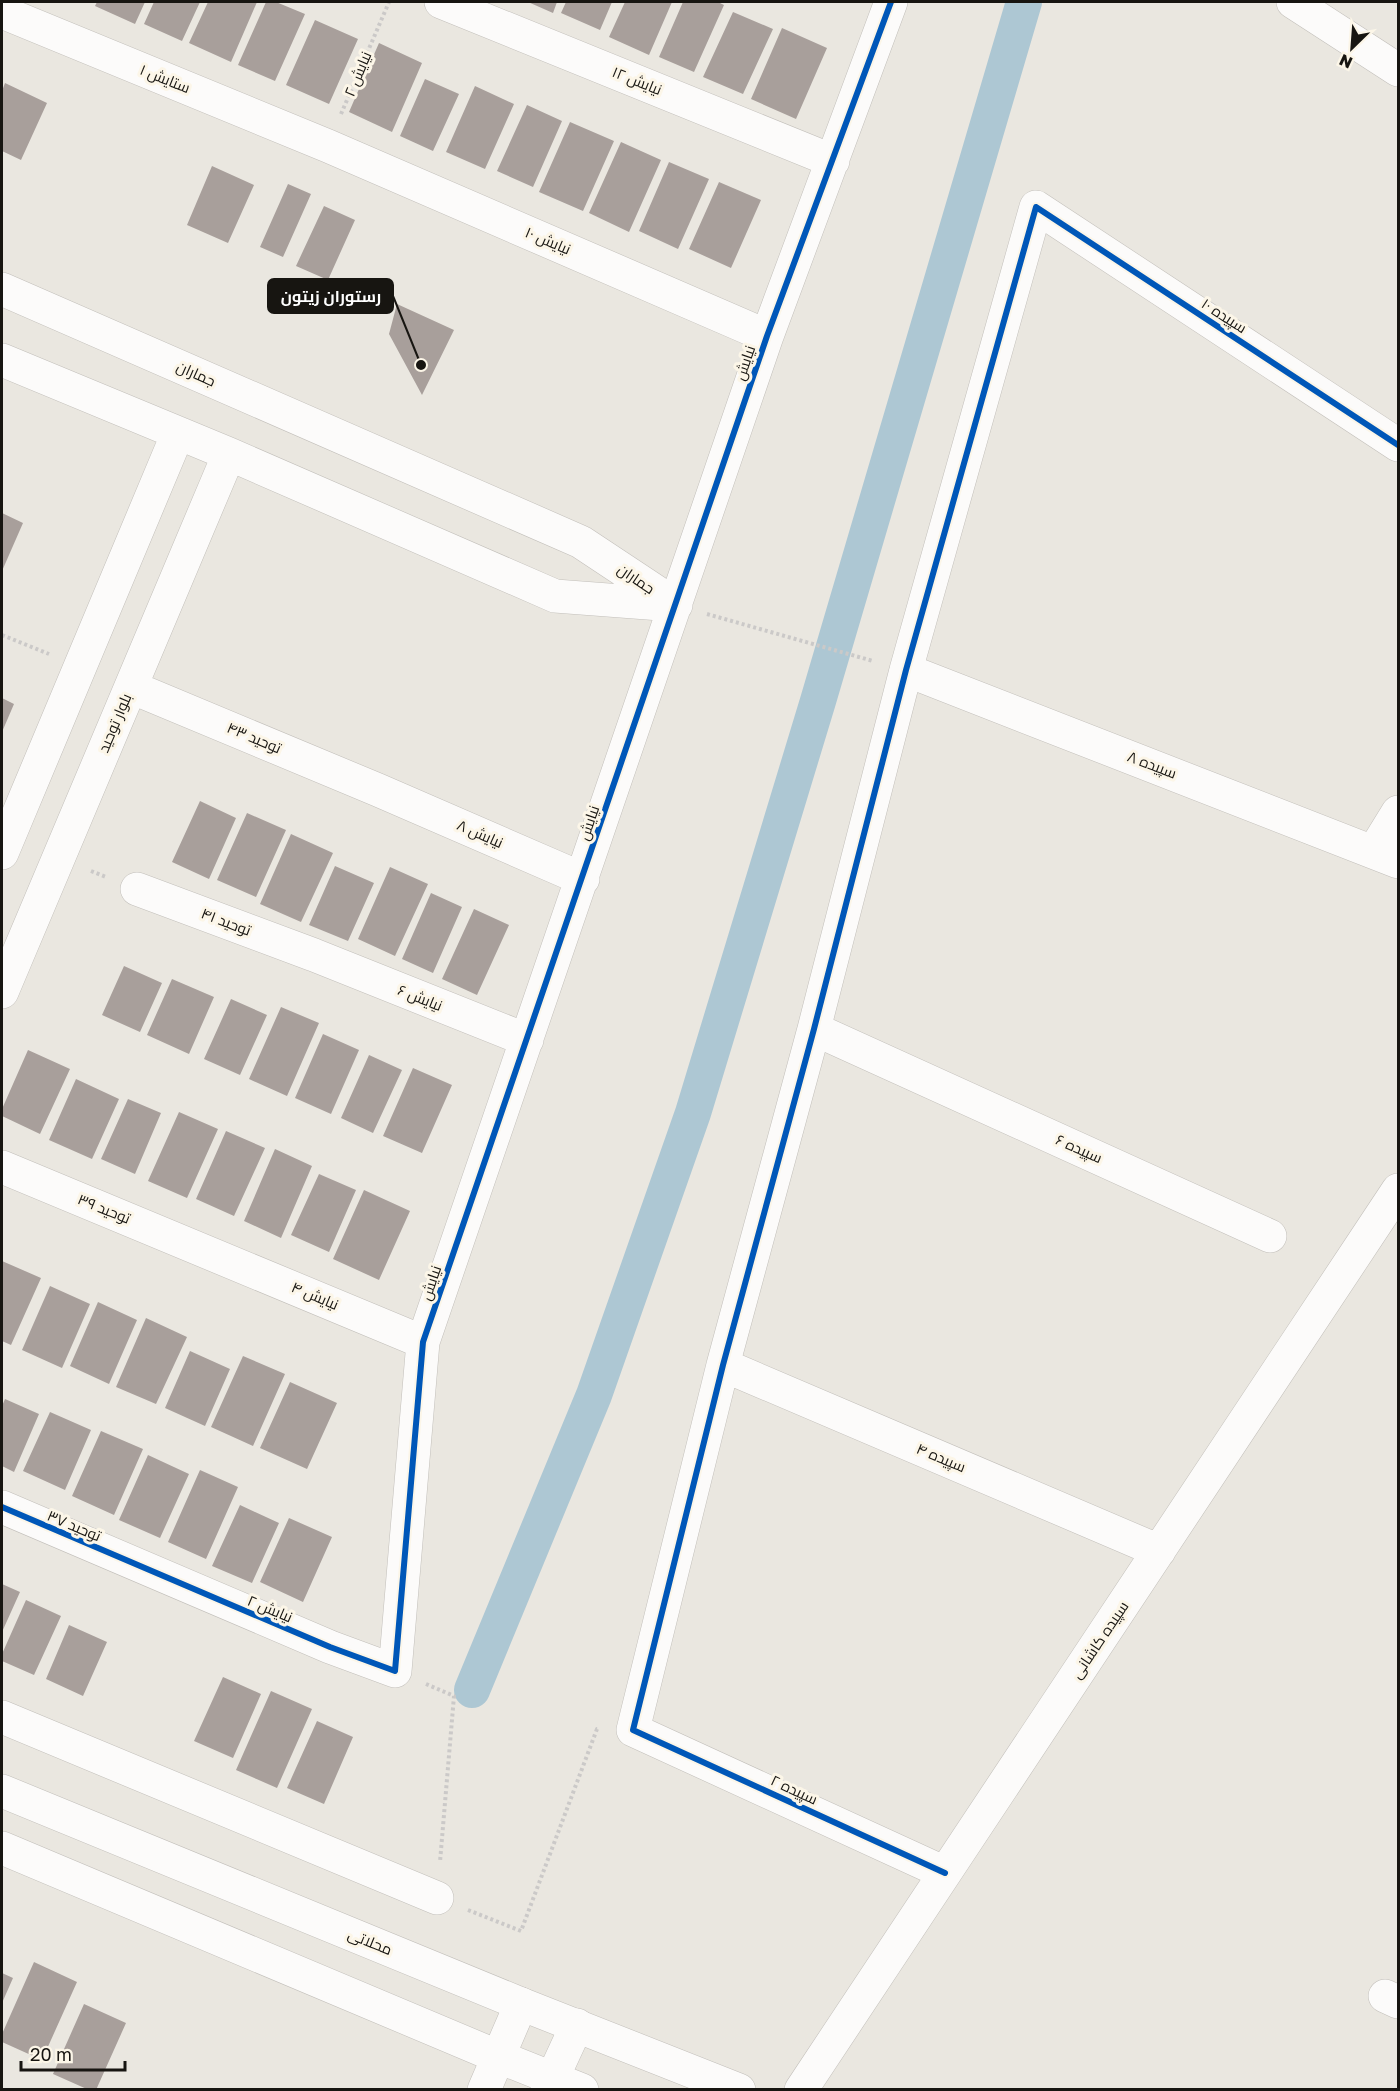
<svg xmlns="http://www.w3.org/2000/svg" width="1400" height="2091" font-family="'Golos Text',Cairo,sans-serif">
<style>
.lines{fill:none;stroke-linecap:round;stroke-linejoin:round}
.canal{stroke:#adc7d3;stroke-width:36}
.building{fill:#a89f9b}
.minor-casing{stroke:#c2bfba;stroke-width:34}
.major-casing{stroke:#c2bfba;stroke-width:34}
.path{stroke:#cbc9c8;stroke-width:4;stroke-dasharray:3 3;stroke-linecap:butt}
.minor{stroke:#fcfbfa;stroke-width:33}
.major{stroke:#fcfbfa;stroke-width:33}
.cycleway-casing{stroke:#fcf6e8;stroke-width:10}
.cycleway{stroke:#0057b8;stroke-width:6}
.labels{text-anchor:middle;stroke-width:6;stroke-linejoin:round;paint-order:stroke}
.street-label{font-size:15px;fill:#171511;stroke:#fcf6e8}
.leader{fill:none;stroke:#171511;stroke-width:2}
.callout-dot{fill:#171511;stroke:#fcf6e8;stroke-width:2}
.callout{fill:#171511;stroke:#171511;stroke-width:2}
.callout-label{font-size:16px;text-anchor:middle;font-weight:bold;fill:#fff}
</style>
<rect width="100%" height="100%" fill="#eae7e0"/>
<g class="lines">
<path class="canal" d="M472,1690L594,1395L693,1113L818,701L1024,2"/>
</g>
<path class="building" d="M97,2H145L135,24L95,6Z
M154,2H200L182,41L144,24Z
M208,2H257L231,62L189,43Z
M266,2H276L305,14L275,81L238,65Z
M528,2H557L553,13Z
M566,2H612L600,30L561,13Z
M625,2H672L649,55L609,37Z
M683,2H718L724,5L694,72L659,57Z
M733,12L773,29L743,94L703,77Z
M315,20L358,39L329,104L286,85Z
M782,28L827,48L796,119L751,99Z
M379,43L422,63L392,132L349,112Z
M425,79L459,94L433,151L400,136Z
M5,83L47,103L21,160L2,151V91Z
M475,86L514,104L485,169L446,152Z
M527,105L562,121L533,187L497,171Z
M570,122L614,141L583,211L539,192Z
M621,142L661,160L629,232L589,213Z
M669,162L709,179L678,249L639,231Z
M212,166L254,185L228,243L187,225Z
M719,182L761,200L731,268L689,249Z
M288,184L311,194L283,257L260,247Z
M324,206L355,220L328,280L296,266Z
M397,304L454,330L422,395L389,334Z
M2,513L23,523L2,571Z
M2,698L14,704L2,732Z
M200,801L236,818L209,879L172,862Z
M247,813L286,830L256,897L217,880Z
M291,834L333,853L301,922L260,904Z
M335,866L374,883L348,941L309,925Z
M390,867L428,884L395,956L358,939Z
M431,893L462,907L433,973L402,959Z
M474,909L509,925L477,995L442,979Z
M124,966L162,983L140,1032L102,1015Z
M172,979L214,997L189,1054L147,1035Z
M231,999L267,1015L240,1075L204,1059Z
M281,1007L319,1023L287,1096L249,1079Z
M323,1034L359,1050L331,1114L295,1098Z
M28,1050L70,1069L40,1134L2,1116V1109Z
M369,1055L402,1070L373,1133L341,1118Z
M413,1068L452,1085L422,1153L383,1136Z
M76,1079L119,1099L92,1159L49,1140Z
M128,1099L161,1113L135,1174L101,1159Z
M179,1112L218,1129L187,1198L148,1181Z
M226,1131L265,1148L234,1216L196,1199Z
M275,1149L312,1166L281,1238L244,1221Z
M319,1174L356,1190L329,1252L291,1235Z
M364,1190L410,1211L379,1280L333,1259Z
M2,1261L41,1278L11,1345L2,1341Z
M50,1286L90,1304L62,1368L22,1350Z
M98,1302L137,1320L109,1384L70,1366Z
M146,1318L187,1337L156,1404L116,1387Z
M190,1351L230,1369L205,1426L165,1408Z
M243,1356L285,1374L253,1446L211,1427Z
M290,1382L337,1403L307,1469L260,1448Z
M5,1399L39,1414L14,1472L2,1466V1406Z
M50,1412L91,1430L65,1490L23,1471Z
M101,1431L143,1449L114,1515L72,1496Z
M148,1455L189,1474L160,1538L119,1520Z
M200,1470L238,1487L206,1559L168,1542Z
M240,1505L279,1523L252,1583L212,1566Z
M289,1518L332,1537L303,1602L260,1582Z
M2,1584L20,1592L2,1632Z
M26,1600L61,1616L34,1675L2,1661V1654Z
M69,1625L107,1642L83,1696L46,1679Z
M223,1677L261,1694L233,1758L194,1741Z
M271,1691L312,1709L277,1788L236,1770Z
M317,1721L353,1737L324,1804L287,1788Z
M34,1962L77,1982L42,2060L2,2042V2034Z
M2,1973L13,1978L2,2003Z
M84,2004L126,2023L96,2090H89L53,2074Z"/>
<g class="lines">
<defs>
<path id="minor" d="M441,2L833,161
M1293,2L1398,70
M2,12L328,146L767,336
M2,289L581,542L676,605
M2,360L229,454L555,596L674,605
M906,670L1398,862
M131,687L378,790L583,879
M1374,851L1398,812
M2,853L178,433
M137,889L314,955L527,1040
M2,992L229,454
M814,1029L1270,1236
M2,1167L423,1342
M723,1365L1159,1551
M2,1507L330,1647L395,1671L423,1342L767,336L891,2
M2,1717L437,1898
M945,1873L633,1730L723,1365L814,1029L906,670L1036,207L1398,445
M1385,1996L1398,2002
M484,2090L521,2004
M547,2090L577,2025
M801,2090L1398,1190"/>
<path id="major" d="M2,1791L521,2004L739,2090
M2,1848L499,2057L582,2090"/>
</defs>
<use href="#minor" class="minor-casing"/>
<use href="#major" class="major-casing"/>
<path class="path" d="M341,114L389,2
M707,614L873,661
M2,635L49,654
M91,871L106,877
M426,1684L454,1696L440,1862
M468,1910L521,1931L597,1729H599"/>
<use href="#minor" class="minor"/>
<use href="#major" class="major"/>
<defs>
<path id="cycleway" d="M2,1507L330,1647L395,1671L423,1342L767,336L891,2
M945,1873L633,1730L723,1365L814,1029L906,670L1036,207L1398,445"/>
</defs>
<use href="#cycleway" class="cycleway-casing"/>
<use href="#cycleway" class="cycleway"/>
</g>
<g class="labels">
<g class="street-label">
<text transform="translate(358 74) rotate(-67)" y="5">نیایش ۲</text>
<text transform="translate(165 79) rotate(22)" y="5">ستایش ۱</text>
<text transform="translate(637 81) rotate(22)" y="5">نیایش ۱۲</text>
<text transform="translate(548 241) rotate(23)" y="5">نیایش ۱۰</text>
<text transform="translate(1224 316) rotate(33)" y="5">سپیده ۱۰</text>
<text transform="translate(745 363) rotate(-71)" y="5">نیایش</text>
<text transform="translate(196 374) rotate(24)" y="5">جماران</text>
<text transform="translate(636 579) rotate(34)" y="5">جماران</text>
<text transform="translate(115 723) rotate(-67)" y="5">بلوار توحید</text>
<text transform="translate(254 738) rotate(23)" y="5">توحید ۴۳</text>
<text transform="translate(1152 765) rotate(21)" y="5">سپیده ۸</text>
<text transform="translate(589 823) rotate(-71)" y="5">نیایش</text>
<text transform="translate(480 834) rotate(24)" y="5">نیایش ۸</text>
<text transform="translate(226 922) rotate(21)" y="5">توحید ۴۱</text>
<text transform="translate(420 998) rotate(22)" y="5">نیایش ۶</text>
<text transform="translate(1079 1149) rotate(24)" y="5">سپیده ۶</text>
<text transform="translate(104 1209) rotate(22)" y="5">توحید ۳۹</text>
<text transform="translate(431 1283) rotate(-71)" y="5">نیایش</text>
<text transform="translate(315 1296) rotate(23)" y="5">نیایش ۴</text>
<text transform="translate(941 1458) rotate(23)" y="5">سپیده ۴</text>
<text transform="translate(74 1526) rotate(23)" y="5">توحید ۳۷</text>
<text transform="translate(270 1609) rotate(23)" y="5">نیایش ۲</text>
<text transform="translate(1100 1640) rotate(-56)" y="5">سپیده کاشانی</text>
<text transform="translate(794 1790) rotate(25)" y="5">سپیده ۲</text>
<text transform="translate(370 1942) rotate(22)" y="5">محلاتی</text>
</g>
</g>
<path class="leader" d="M421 365L393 296"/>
<circle class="callout-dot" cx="421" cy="365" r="6"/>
<rect class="callout" x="268" y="279" width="125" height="34" rx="6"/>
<g class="callout-label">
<text x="331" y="302">رستوران زیتون</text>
</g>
<rect width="1400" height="2091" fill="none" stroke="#171511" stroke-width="6"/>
<g transform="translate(1352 48) rotate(205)" stroke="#fcf6e8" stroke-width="4.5" paint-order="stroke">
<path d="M0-4.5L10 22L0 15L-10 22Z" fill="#171511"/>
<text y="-9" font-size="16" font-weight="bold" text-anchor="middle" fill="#171511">N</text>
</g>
<path d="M21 2061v9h104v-9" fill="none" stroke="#171511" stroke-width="3"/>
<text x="30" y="2061" font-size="18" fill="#171511" stroke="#fcf6e8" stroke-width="4.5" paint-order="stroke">20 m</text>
</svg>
